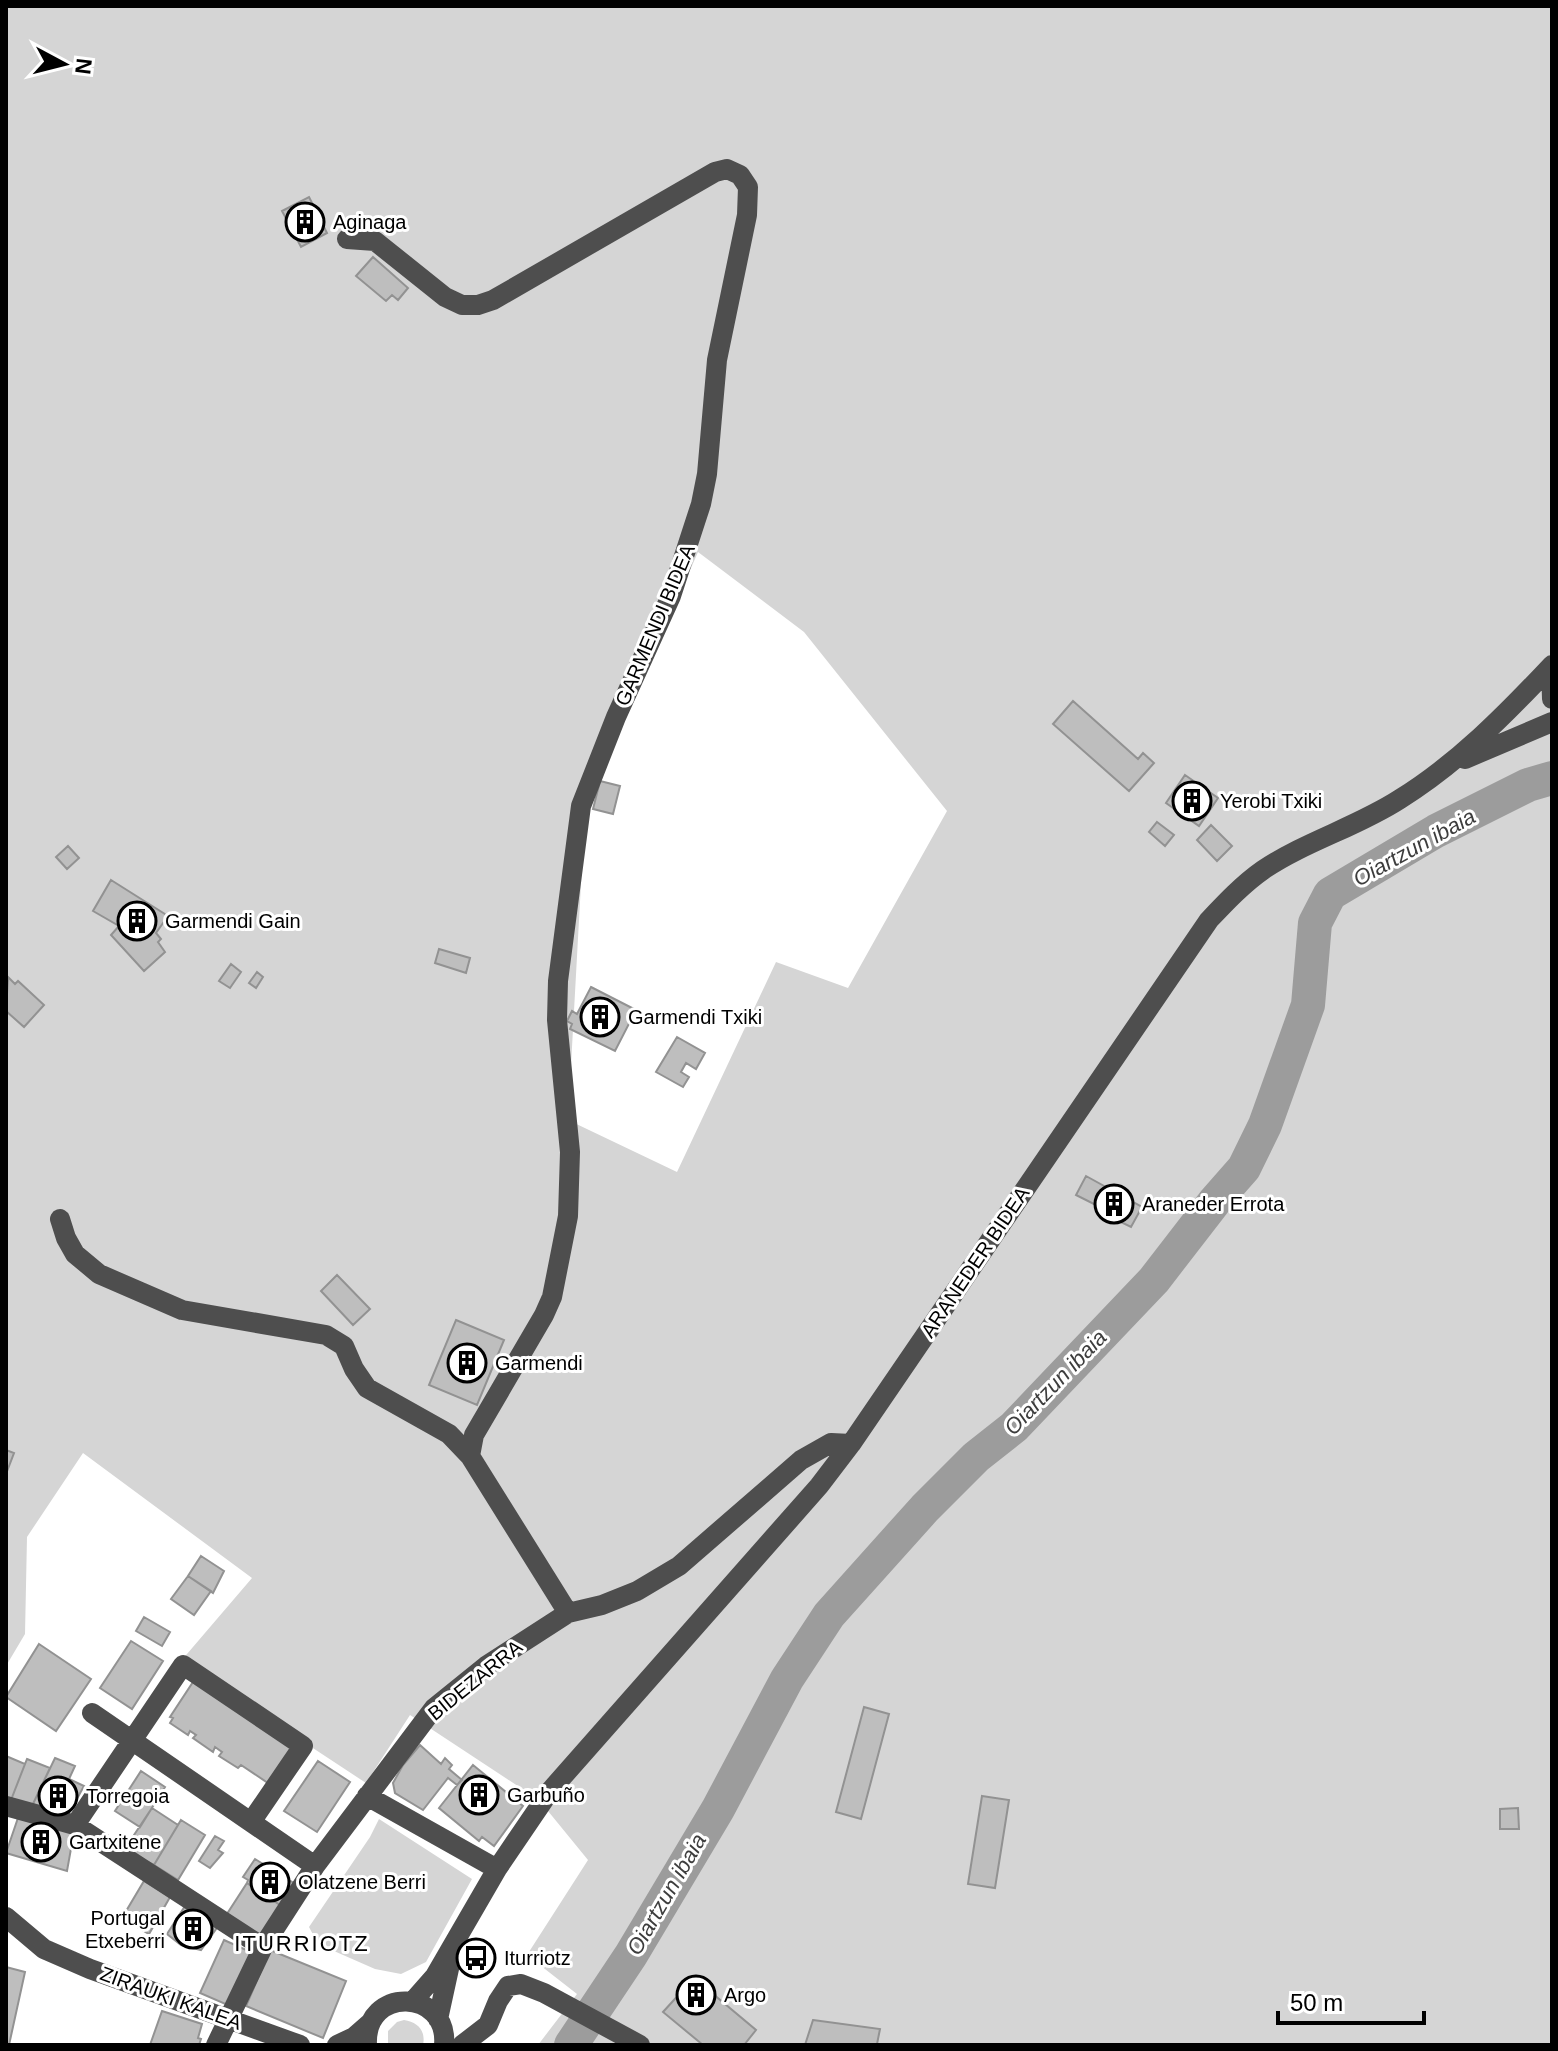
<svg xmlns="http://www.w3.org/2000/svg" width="1558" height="2051" font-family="Helvetica,sans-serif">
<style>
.green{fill:#d5d5d5;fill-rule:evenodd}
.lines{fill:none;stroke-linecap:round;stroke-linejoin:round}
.river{stroke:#9c9c9c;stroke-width:34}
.building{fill:#bebebe;stroke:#929292;stroke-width:2}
.minor{stroke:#4e4e4e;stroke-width:20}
.labels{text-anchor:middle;stroke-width:6;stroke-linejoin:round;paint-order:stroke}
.poi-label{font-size:20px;fill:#000;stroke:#fff;text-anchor:start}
.street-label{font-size:20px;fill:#000;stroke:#fff}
.water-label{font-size:22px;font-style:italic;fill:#3d3d3d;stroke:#fff}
.neighbourhood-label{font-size:22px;letter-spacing:2px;fill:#000;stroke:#fff}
</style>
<rect width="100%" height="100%" fill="#fff"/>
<path class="green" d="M6,6H1552V2045H654L626,2031L617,2045H538L577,1994L527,1955L588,1860L539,1800L410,1715L366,1783L181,1661L252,1578L83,1453L27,1537L25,1634L6,1666ZM698,552L804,632L947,811L848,988L776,962L677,1172L568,1120L585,811Z
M379,1819L472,1879L426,1962L401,1974L375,1969L318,1944L309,1927L370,1837Z
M404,2020C418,2022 426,2031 423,2045H388V2031L397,2022Z"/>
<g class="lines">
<path class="river" d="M571,2045L631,1955L718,1809L787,1679L829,1615L925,1508L976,1457L1014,1427L1154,1280L1215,1201L1244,1168L1265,1125L1308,1005L1315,923L1330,894L1436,831L1528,785L1552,778"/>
</g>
<path class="building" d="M309,197L327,233L301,247L282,211Z
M373,257L408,288L398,300L392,295L386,301L356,276Z
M1073,701L1138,759L1143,753L1154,763L1129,791L1053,724Z
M1185,775L1218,798L1199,826L1166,803Z
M600,781L620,786L613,814L593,809Z
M1157,822L1174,835L1165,846L1149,832Z
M1211,825L1232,846L1217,861L1197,840Z
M68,846L79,858L67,869L56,857Z
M111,880L168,916L156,933L161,939L158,942L165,952L144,971L111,935L119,926L93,911Z
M439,949L470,958L466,973L435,963Z
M231,964L241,972L230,988L219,981Z
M257,972L263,977L256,988L249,983Z
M8,977L15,984L18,981L44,1005L24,1027L6,1011Z
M591,987L636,1010L615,1051L570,1029L572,1024L567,1021L572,1011L577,1014Z
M677,1037L705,1053L696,1069L686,1063L681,1072L689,1077L683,1087L656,1072Z
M1086,1176L1142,1207L1131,1227L1098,1211L1100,1207L1076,1195Z
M337,1275L370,1309L353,1325L321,1291Z
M456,1320L504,1340L477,1405L429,1385Z
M6,1450L14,1453L6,1474Z
M201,1556L224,1571L213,1593L188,1576Z
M188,1576L211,1591L194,1615L171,1599Z
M144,1617L170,1632L162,1646L136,1631Z
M131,1641L163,1661L132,1709L100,1688Z
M39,1644L91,1679L56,1731L6,1697Z
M195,1679L294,1744L268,1783L241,1765L238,1768L219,1756L222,1752L215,1747L213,1752L193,1738L196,1735L190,1731L188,1735L170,1723L173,1718L170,1717Z
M864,1707L889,1714L861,1819L836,1812Z
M420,1745L441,1764L445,1758L452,1765L449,1769L462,1780L457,1785L448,1778L423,1810L395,1793L393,1783L403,1765Z
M6,1756L25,1764L11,1800L6,1798Z
M55,1758L75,1766L69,1779L84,1786L67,1817L32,1806Z
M27,1759L50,1768L32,1806L11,1800Z
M318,1761L350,1782L317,1832L284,1811Z
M473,1765L523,1806L494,1846L482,1837L479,1841L439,1808Z
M141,1771L165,1787L140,1827L115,1811Z
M982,1796L1009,1800L995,1888L968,1884Z
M152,1808L178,1825L154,1865L124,1850Z
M1518,1808L1519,1829H1500V1809Z
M19,1815L74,1832L67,1871L6,1853Z
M181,1820L205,1835L178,1880L154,1865Z
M215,1836L224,1841L218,1850L223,1853L210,1868L199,1861Z
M255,1859L297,1885L283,1907L247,1883L248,1880L243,1877Z
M144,1881L170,1897L149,1934L122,1918Z
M247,1883L283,1907L262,1940L225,1917Z
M187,1903L219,1925L201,1950L181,1945L167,1934Z
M224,1940L253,1953L230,2006L200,1993Z
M270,1950L346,1981L323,2038L246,2006Z
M475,1950L482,1953L475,1968L467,1965Z
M6,1967L25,1972L9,2045H6Z
M694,1978L756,2030L744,2045H703L663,2012Z
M162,2011L202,2024L198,2038L201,2039L199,2045H150Z
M813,2020L880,2029L877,2044L880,2045H805Z"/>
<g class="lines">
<path class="minor" d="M347,239L375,241L445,297L462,305H478L493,300L715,172L727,169L740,175L748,187L747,215L717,360L707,474L701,504L671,596L616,717L581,806L558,981L557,1020L570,1152L568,1216L552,1297L544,1315L474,1435L470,1456L568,1613
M1551,666L1552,699
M1465,759L1552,722
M60,1219L66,1238L75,1254L99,1274L182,1310L326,1335L344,1346L354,1369L367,1388L449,1434L470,1456
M92,1713L315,1866
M367,1796L497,1869
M6,1806L75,1825L255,1942L264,1945
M75,1825L183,1665L303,1746L251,1822
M6,1917L44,1949L90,1969L300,2045
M413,2001L435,1976L497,1869L550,1791L819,1486L851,1444L1209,920C1226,902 1243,884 1263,870C1306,841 1357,827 1400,799C1458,763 1506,714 1552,665
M438,2019L450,1964
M216,2045L264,1945L315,1866L434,1708L486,1666L568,1613L602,1605L637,1591L679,1566L801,1460L831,1443L851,1444
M337,2045L354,2037L370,2023
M367,2045C364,1985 449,1989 444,2045
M462,2045L488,2025L498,2001L508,1986L521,1984L544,1993L640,2045"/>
</g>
<defs>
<symbol id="building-ring" viewBox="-11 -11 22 22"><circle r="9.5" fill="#fff" stroke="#000" stroke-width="1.5"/><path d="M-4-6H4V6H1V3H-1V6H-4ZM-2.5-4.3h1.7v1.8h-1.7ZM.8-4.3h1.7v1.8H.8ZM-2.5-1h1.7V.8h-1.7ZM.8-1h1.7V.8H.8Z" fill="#000"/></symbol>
<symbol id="bus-ring" viewBox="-11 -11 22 22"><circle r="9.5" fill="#fff" stroke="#000" stroke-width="1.5"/><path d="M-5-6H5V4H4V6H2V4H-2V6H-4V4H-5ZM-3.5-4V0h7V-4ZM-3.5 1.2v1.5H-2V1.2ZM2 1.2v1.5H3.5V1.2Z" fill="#000"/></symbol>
</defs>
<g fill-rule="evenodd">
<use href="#building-ring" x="283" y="200" width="44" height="44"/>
<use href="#building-ring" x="1170" y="779" width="44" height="44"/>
<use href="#building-ring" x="115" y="899" width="44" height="44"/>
<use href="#building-ring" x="578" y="995" width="44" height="44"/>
<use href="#building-ring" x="1092" y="1182" width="44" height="44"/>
<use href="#building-ring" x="445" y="1341" width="44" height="44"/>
<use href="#building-ring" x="457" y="1773" width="44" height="44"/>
<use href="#building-ring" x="36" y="1774" width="44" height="44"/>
<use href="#building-ring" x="19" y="1820" width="44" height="44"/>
<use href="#building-ring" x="248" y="1860" width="44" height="44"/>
<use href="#building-ring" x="171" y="1907" width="44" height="44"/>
<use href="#bus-ring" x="454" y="1936" width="44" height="44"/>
<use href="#building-ring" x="674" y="1973" width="44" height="44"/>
</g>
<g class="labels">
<g class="poi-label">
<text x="333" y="229">Aginaga</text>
<text x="1220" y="808">Yerobi Txiki</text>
<text x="165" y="928">Garmendi Gain</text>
<text x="628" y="1024">Garmendi Txiki</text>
<text x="1142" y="1211">Araneder Errota</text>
<text x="495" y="1370">Garmendi</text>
<text x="507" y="1802">Garbuño</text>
<text x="86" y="1803">Torregoia</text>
<text x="69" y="1849">Gartxitene</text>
<text x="298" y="1889">Olatzene Berri</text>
<text x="165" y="1925" text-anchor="end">Portugal<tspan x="165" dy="23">Etxeberri</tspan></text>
<text x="504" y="1965">Iturriotz</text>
<text x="724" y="2002">Argo</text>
</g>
<g class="street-label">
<text transform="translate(655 625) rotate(-67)" y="7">GARMENDI BIDEA</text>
<text transform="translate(975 1262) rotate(-56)" y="7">ARANEDER BIDEA</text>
<text transform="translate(475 1680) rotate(-39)" y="7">BIDEZARRA</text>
<text transform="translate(171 1998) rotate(20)" y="7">ZIRAUKI KALEA</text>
</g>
<g class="water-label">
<text transform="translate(1414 847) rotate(-29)" y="8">Oiartzun ibaia</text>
<text transform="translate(1055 1382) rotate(-46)" y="8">Oiartzun ibaia</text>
<text transform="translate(666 1894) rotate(-60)" y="8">Oiartzun ibaia</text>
</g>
<g class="neighbourhood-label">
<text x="302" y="1951">ITURRIOTZ</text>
</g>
</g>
<rect width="1558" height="2051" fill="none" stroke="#000000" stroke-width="16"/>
<g transform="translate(64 64) rotate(97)" stroke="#ffffff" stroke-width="6" paint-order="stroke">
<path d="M0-6L14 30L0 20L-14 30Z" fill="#000000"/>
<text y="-12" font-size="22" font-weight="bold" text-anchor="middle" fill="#000000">N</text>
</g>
<path d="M1278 2011v12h146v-12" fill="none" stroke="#000000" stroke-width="4"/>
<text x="1290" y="2011" font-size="24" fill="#000000" stroke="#ffffff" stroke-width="6" paint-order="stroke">50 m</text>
</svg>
